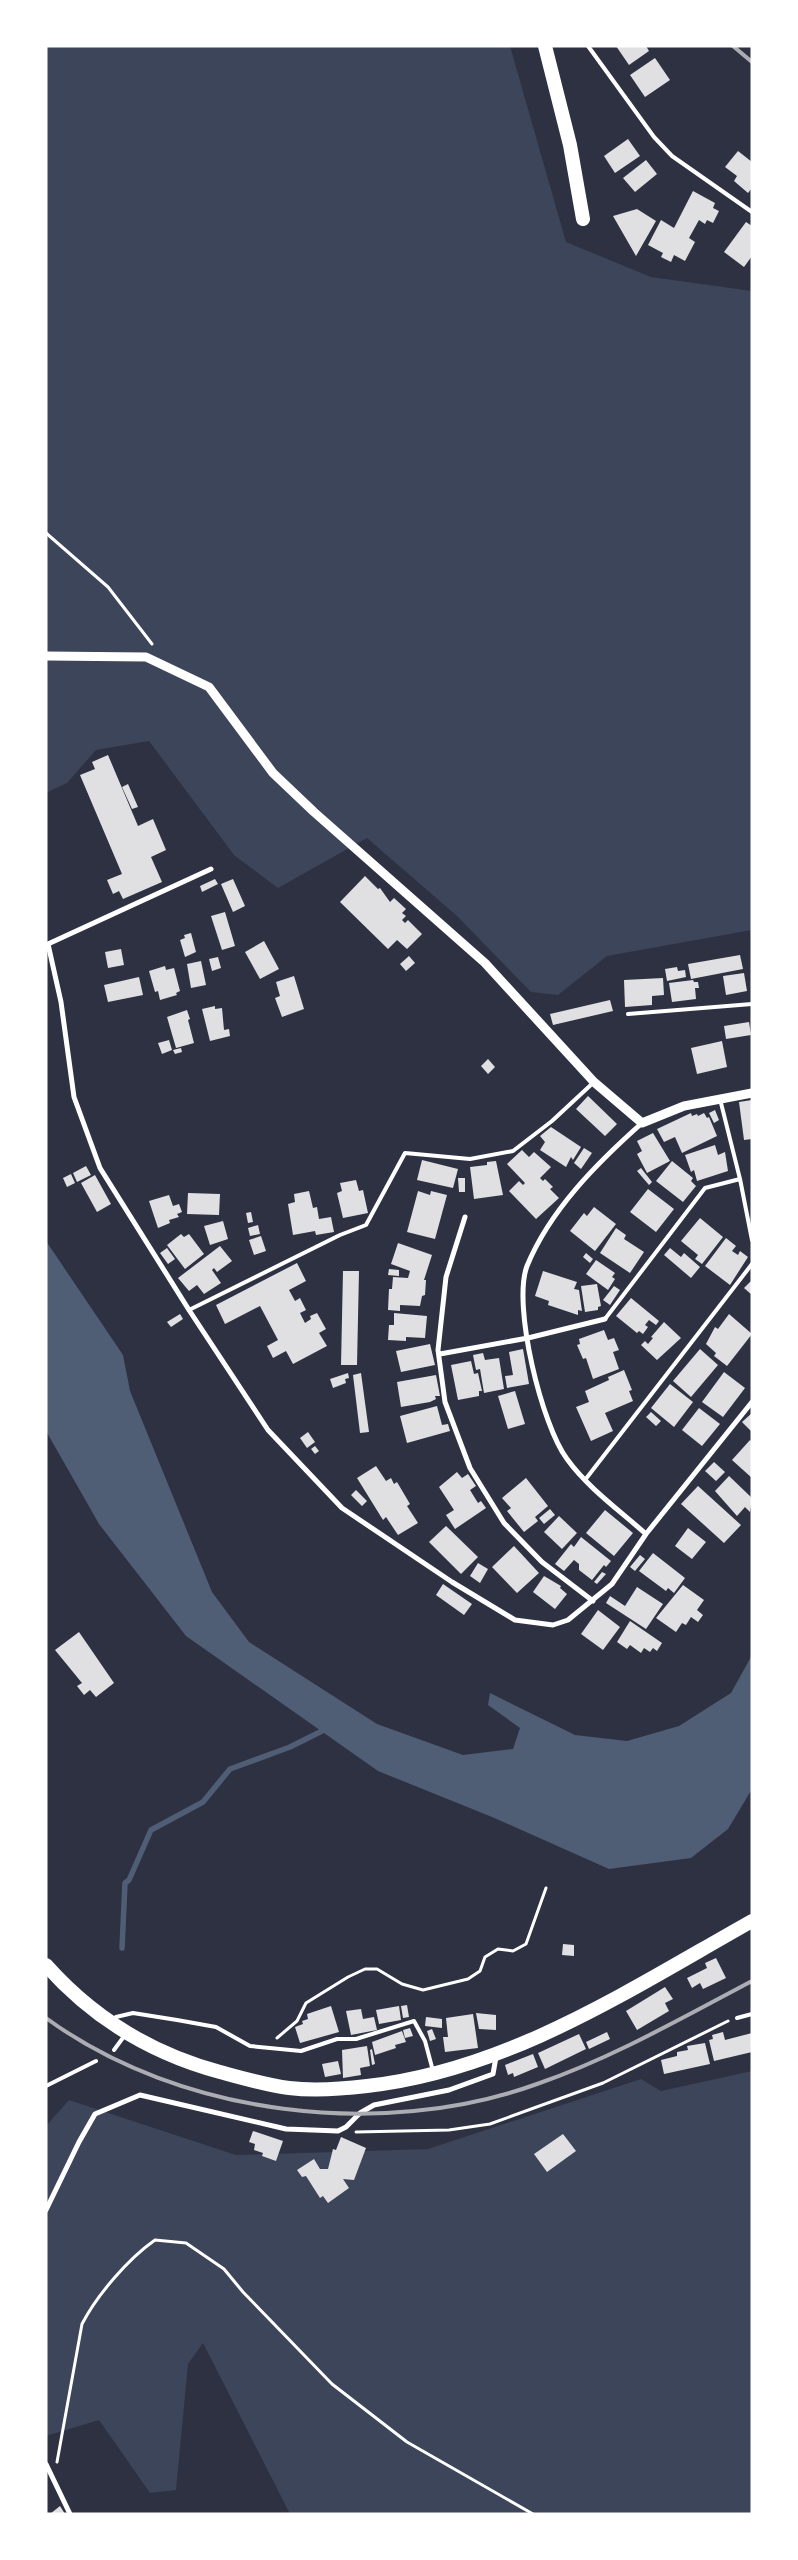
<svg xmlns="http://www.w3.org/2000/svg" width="798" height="2560" font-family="Manrope,sans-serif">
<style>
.green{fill:#3c4559}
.water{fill:#4f5d75}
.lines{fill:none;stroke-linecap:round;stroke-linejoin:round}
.stream{stroke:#4f5d75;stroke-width:5.5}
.building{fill:#e0e0e3}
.path{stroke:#fff;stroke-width:3}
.service{stroke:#fff;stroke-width:4}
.minor{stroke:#fff;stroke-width:5}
.tertiary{stroke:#fff;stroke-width:9}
.trunk{stroke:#fff;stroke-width:14}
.rail{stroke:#abadb3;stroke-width:4}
</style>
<rect width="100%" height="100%" fill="#2d3142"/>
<path class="green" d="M46,46H510L566,242L651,277L752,291V930L607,956L558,995L531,992L457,916L367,838L278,888L234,855L149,741L96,750L67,783L46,793Z
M752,2071V2514H290L203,2343L188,2364L176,2490L150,2493L99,2420L46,2436V2126L69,2100L236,2155L428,2149L641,2079L661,2091Z"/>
<path class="water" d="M46,1241L123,1355L130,1391L212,1592L249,1642L377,1724L463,1755L513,1749L520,1728L488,1705L490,1693L575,1735L627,1741L679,1726L731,1693L752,1655V1789L728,1829L691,1858L609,1869L492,1817L378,1771L186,1636L99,1524L46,1431Z"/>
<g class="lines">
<path class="stream" d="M122,1948L125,1883L129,1880L151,1830L203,1802L230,1769L290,1747L326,1729"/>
</g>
<path class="building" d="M616,46H646L649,51L629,65Z
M655,58L670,80L645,97L630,75Z
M628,139L640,156L615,173L604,156Z
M738,151L752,162V188L748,193L734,181L737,176L725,167Z
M646,160L657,174L635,192L623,178Z
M693,191L715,203L713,208L719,211L713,223L707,220L705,224L699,220L689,238L695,242L685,261L674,255L671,262L661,257L663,253L648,245L661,220L674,228Z
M637,209L656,221L636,256L613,216Z
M746,222L752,226V256L744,267L724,252Z
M108,755L138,826L153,819L166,850L151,857L162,882L123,899L119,891L113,894L107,880L122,874L80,775L95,769L92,762Z
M128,784L138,807L132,809L122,787Z
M365,876L378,889L380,888L390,902L394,898L406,909L402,913L406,916L402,920L405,923L408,920L422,934L407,949L397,940L388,949L340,902Z
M215,879L218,884L202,892L200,886Z
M233,879L245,906L233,912L221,884Z
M225,912L235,946L222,950L211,916Z
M191,933L196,952L185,957L180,940L185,938L184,935Z
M264,941L279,969L260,979L245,952Z
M121,949L124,965L108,968L105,952Z
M740,955L743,969L691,979L688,964Z
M409,956L415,963L406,971L400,964Z
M218,957L221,968L212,971L209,959Z
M201,961L206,985L191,988L187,964Z
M165,966L166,970L174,968L180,991L176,993L177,995L160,1000L158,991L155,992L149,971Z
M677,967L678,971L685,970L686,977L667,981L665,969Z
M744,973L747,991L726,995L723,976Z
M294,976L304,1009L282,1017L275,998L280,996L276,982Z
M139,977L143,995L108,1002L104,985Z
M663,978L664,995L652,996V1005L625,1007L624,980Z
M693,980L694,982H698L699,988H695L696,999L672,1002L669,983Z
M610,1000L613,1011L553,1025L550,1014Z
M215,1006V1009L222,1008L224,1030L229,1029L230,1036L210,1041L202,1009Z
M187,1010L190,1019L188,1020L194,1043L176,1048L167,1017Z
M749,1022L751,1035L726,1039L724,1026Z
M169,1040L172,1050L162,1054L158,1043Z
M722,1041L727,1067L697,1074L691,1048Z
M181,1048L182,1052L175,1054L173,1050Z
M488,1059L495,1067L488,1074L481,1066Z
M588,1096L617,1124L605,1136L576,1109Z
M752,1100V1139L744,1140L739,1102Z
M715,1110L719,1120L714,1123L709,1113Z
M691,1113L692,1116L697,1114L698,1116L704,1113L707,1118L709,1117L717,1136L682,1153L675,1137L664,1142L657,1129Z
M551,1127L581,1147L573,1160L571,1157L566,1167L540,1150L545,1142L540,1136Z
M653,1133L670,1161L647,1173L637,1154L642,1151L637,1141Z
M715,1145L718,1155L725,1152L728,1171L697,1181L694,1170L691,1172L685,1155Z
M584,1148L592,1153L581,1169L574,1163Z
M522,1150L529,1157L534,1152L551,1167L540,1178L543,1181L545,1179L553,1187L550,1189L559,1198L536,1219L509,1191L519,1181L523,1185L525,1183L507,1164Z
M422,1160L458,1169L453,1188L417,1180Z
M496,1161L503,1195L474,1199L470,1167L487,1165V1162Z
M672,1161L693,1178L691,1181L696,1186L683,1202L656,1181Z
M86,1166L91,1175L77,1182L73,1173Z
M641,1168L652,1182L649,1185L637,1171Z
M71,1174L75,1183L67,1187L63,1178Z
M95,1175L111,1204L97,1212L81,1183Z
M458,1178H465V1192H459Z
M356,1180L359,1191L363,1190L368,1213L343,1218L337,1193L342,1191L340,1183Z
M648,1189L674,1209L656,1232L630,1212Z
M309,1191L313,1208L317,1207L319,1219L331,1217L334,1232L316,1235L315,1231L293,1235L288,1204L295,1202L294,1194Z
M418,1191L430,1195L431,1191L447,1195L435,1239L407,1232Z
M188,1193L220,1194L219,1215L187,1214Z
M169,1195L173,1206L179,1204L182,1212L177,1214L179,1217L169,1220L170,1223L158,1228L149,1201Z
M594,1207L616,1224L595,1251L570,1231L584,1213L587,1216Z
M251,1212L253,1222L248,1223L246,1213Z
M700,1218L723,1237L702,1264L695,1259L698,1255L681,1241Z
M223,1221L228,1239L210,1245L204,1226Z
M258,1225L260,1234L250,1236L248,1228Z
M616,1228L626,1235L624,1239L644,1252L630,1273L600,1253Z
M181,1234L184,1237L189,1234L204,1254L185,1269L167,1245Z
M261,1236L266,1251L254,1255L249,1240Z
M726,1238L736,1246L732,1251L738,1255L740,1251L748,1257L730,1285L705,1266Z
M398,1243L432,1255L424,1280H426L425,1295L422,1296L420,1306L400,1305V1311L388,1310L389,1289H392L393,1277L408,1278L410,1271L391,1264Z
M220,1246L232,1261L217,1272L214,1268L212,1270L221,1283L204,1294L197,1285L189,1291L178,1278Z
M167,1248L175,1259L168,1264L160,1253Z
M670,1248L681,1257L684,1253L700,1267L691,1278L664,1255Z
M586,1253L593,1259L590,1263L583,1257Z
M596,1260L615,1273L612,1277L615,1279L608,1290L586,1274Z
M297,1263L306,1281L289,1290L295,1301L300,1298L306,1310L300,1313L305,1323L311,1319L310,1316L317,1313L326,1329L319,1333L327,1346L293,1364L286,1351L273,1358L267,1346L278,1340L260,1306L225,1324L216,1305Z
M389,1269L399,1270V1276L388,1275Z
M343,1271H359L357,1365H341Z
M543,1271L577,1282L574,1289L579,1290L582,1311L578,1310V1315L548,1305L549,1301L535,1296Z
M752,1280V1295L744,1288Z
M597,1284L601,1306L598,1307V1310L585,1312L581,1286Z
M614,1286L620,1290L610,1305L603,1300Z
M631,1298L659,1321L656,1325L649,1320L645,1325L648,1327L643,1334L639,1331L637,1333L616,1316Z
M394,1313L427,1316L425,1338L406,1337V1341L388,1340L389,1325H394Z
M180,1314L183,1319L171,1327L167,1322Z
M729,1314L752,1334L727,1366L714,1356L716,1353L706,1344L715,1327L718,1329Z
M664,1322L681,1338L657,1360L641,1345L645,1341L648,1344L653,1338L651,1337Z
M604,1330L608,1340L614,1338L619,1350L613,1352L619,1369L593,1379L586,1358L583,1359L577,1345L580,1344L579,1339Z
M430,1344L435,1365L401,1372L396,1351Z
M523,1349L529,1384L507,1388L505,1376L513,1375L509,1352Z
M700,1349L718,1365L691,1397L673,1381Z
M483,1353L485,1360L499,1358L504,1389L484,1393L480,1369L476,1370L473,1355Z
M471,1361L474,1374L478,1373L482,1391H479V1396L458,1400L451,1365Z
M624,1370L632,1390L629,1391L633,1401L605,1413L613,1431L591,1441L576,1407L589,1402L585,1391L609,1380L608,1377Z
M724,1372L745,1388L723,1417L702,1402Z
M348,1373L349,1378L345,1379L346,1383L333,1388L330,1379Z
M361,1373L369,1432L360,1433L353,1375Z
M436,1375L440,1396H435L436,1399L430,1402L401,1407L397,1382Z
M670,1384L693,1402L674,1427L651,1408Z
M515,1391L525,1424L508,1429L498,1396Z
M437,1406L442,1425L448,1424L450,1431L407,1443L400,1416Z
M699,1408L720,1424L702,1446L682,1430Z
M651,1412L661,1421L656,1426L646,1417Z
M752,1413V1432L742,1422Z
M308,1432L315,1442L307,1448L300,1438Z
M750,1440L752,1442V1478L732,1460Z
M315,1446L319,1451L315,1454L311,1449Z
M714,1462L725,1472L716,1481L705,1471Z
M376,1466L386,1481L391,1478L394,1484L397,1482L410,1504L407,1506L418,1523L398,1535L386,1517L383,1520L357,1478Z
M457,1472L462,1478L468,1474L476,1486L470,1490L478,1503L481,1501L486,1508L455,1529L446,1515L454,1510L439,1487Z
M729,1476L752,1498L750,1512L745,1507L737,1516L715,1491Z
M526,1478L548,1506L535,1517L538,1521L524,1532L507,1511L511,1508L502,1498Z
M698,1486L741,1525L724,1543L681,1504Z
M356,1490L367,1501L362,1506L351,1495Z
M550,1509L555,1515L544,1524L539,1518Z
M605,1510L633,1533L614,1556L586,1533Z
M559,1516L577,1533L562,1549L544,1532Z
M446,1526L478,1557L461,1574L429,1542Z
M688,1528L706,1542L692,1559L675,1546Z
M581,1537L611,1561L606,1567L604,1565L592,1580L579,1570V1564L574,1560L564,1571L555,1564L571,1544L574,1547Z
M514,1546L539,1573L517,1593L492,1567Z
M653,1553L685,1578L674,1593L668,1588L666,1591L639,1571Z
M640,1555L645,1559L635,1571L630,1567Z
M478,1563L488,1569L480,1583L470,1576Z
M602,1572L606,1574L597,1584L594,1582Z
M544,1576L561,1586L560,1588L567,1594L555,1609L533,1592Z
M443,1584L472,1604L464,1615L436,1595Z
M683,1585L704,1600L697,1610L703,1615L698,1622L691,1617L686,1625L682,1623L676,1632L656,1618Z
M637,1587L663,1604L646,1629L606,1603L610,1596L625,1606Z
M598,1610L620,1627L603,1650L581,1634Z
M630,1621L662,1643L657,1651L653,1648L650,1652L644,1648L641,1653L630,1645L627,1649L617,1642Z
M79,1632L114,1683L96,1697L90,1690L84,1695L77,1686L82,1683L55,1650Z
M563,1944L574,1945V1956L562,1955Z
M716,1958L726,1978L703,1989L700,1983L692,1988L687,1978L707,1968L705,1963Z
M665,1987L673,1999L665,2003L669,2011L637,2030L626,2011Z
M407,2005L409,2017L403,2018L401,2006Z
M331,2006L339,2032L300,2043L295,2027L303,2024L302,2021L308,2019L307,2014Z
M399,2006L401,2020L379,2024L376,2010Z
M361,2009L363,2019L374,2017L377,2030L351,2035L346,2011Z
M476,2013L496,2015V2030L479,2029Z
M473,2014L478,2048L445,2052L443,2037H448L446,2018Z
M426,2017L442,2019V2028L425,2026Z
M410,2028L413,2036L405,2038L403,2030Z
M432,2029L436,2039L430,2041L427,2031Z
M402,2031L406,2042L395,2045L396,2048L375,2055L372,2042Z
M607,2032L610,2039L589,2049L586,2042Z
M723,2032L725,2040L752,2033V2052L714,2061L709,2040L713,2039L712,2035Z
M579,2034L586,2049L545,2069L538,2053Z
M705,2043L710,2064L664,2074L661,2060L677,2056V2052L688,2050L687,2046Z
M367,2046L370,2066L360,2068L361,2075L343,2078L342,2050Z
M372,2049L375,2064L372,2065L370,2050Z
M533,2054L538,2067L514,2077L513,2073L508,2075L505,2065Z
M338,2061L341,2074L325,2077L322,2064Z
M253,2131L283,2141L276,2161L262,2156L263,2153L254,2150L255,2144L249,2142Z
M563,2134L576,2151L547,2172L534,2154Z
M341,2137L366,2148L354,2180L343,2179L349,2188L328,2203L323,2196L320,2198L306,2176L302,2177L297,2170L314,2159L320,2169H328L333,2149L336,2150Z
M60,2506L65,2514H50Z"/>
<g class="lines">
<path class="path" d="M46,533L108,587L152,644
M277,2038L297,2021L306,2003L348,1977L365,1969H377L402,1984L423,1990L468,1979L480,1971L485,1957L498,1949L513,1951L526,1944L546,1888
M356,2132L449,2130L490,2124L603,2083L728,2021
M57,2462L82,2324C97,2295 128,2259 155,2240L186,2243L224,2269L243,2292L332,2384L407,2442L533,2514"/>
<path class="service" d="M588,46L654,137L672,156L752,212
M628,1014L752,1004
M720,1099L740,1179L752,1240
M189,1310L340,1235L366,1225L405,1153L470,1159L513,1151L552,1121L594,1082
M605,1319L705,1188L740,1179
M585,1480L752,1264
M737,2018L752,2014
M114,2019L116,2017L133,2013L177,2020L216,2027L250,2046L301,2051L337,2039H356L414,2021L425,2041L433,2071
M114,2050L125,2035
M46,2086L96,2061"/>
<path class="minor" d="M211,869L48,944L61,1002L74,1097L100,1168L189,1310L268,1430L342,1508L452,1582L515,1620L553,1625L568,1620L612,1584L646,1534L752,1402
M642,1123C597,1163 550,1210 527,1266C512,1305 542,1426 567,1459C588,1488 619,1510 646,1534
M465,1217L446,1277L438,1350L445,1402L470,1468L504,1523L542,1562L593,1601
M440,1354L528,1338L605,1319
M46,2210L79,2142L95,2114L140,2095L286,2129L338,2131L346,2127L360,2113L374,2105L449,2090L493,2074L496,2057
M46,2464L70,2514"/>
<path class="tertiary" d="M46,656L146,657L209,687L273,773L314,812L485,963L594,1082L642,1123L684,1106L752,1093"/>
<path class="trunk" d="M545,46L570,145L583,219
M46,1965C93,2018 153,2054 220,2072C242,2078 266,2085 289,2088C314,2091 342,2089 367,2086C509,2070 629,1990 752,1921"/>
<path class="rail" d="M733,46L752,62
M46,2018C180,2116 382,2140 537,2084C612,2058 682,2018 752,1981"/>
</g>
<rect width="798" height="2560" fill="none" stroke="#ffffff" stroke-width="95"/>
</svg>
